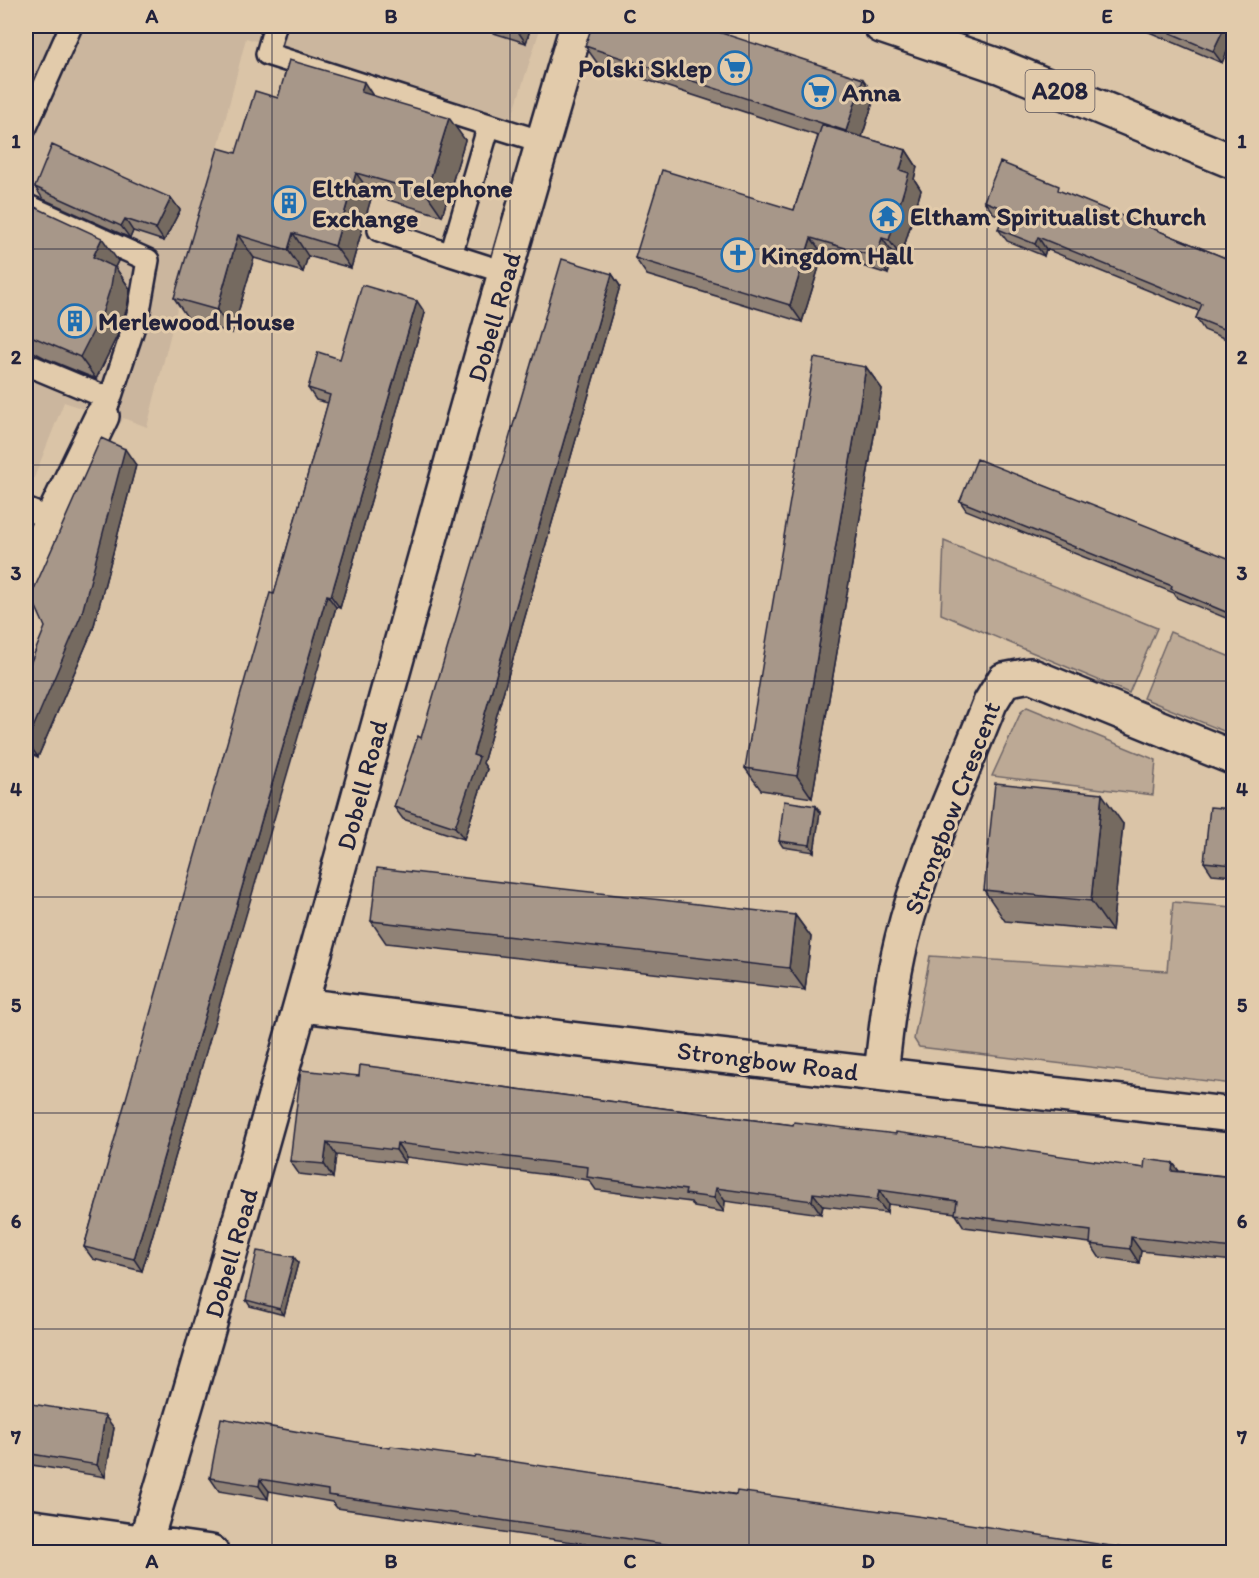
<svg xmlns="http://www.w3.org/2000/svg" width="1259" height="1578" font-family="Itim,sans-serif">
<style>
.built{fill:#cbb69e}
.green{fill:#bca995;stroke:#6f6668;stroke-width:1.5}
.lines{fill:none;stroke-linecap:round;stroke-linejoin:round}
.service-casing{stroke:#22223b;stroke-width:26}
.minor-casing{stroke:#22223b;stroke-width:38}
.primary-casing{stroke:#22223b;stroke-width:38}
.service{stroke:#e2cbab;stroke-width:21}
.minor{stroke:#e2cbab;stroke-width:33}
.primary{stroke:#e2cbab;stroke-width:33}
.wall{fill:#908276;stroke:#22223b;stroke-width:1.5}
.shaded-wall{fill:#756a60;stroke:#22223b;stroke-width:1.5}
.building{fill:#a79789;stroke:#22223b;stroke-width:1.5}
.grid{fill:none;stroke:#22223b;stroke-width:1.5;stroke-opacity:0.55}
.labels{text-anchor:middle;stroke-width:6;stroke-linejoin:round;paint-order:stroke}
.shield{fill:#e2cbab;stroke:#5c555d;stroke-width:1.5}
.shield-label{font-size:24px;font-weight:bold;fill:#22223b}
.poi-label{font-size:26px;font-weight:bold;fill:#22223b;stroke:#e2cbab;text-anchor:start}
.street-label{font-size:26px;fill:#22223b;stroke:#e2cbab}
.neatline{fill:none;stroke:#22223b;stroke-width:2}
.grid-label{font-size:20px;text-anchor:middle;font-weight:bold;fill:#22223b}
</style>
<rect width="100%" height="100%" fill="#dac4a7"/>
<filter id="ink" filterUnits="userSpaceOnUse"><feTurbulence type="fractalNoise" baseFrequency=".0167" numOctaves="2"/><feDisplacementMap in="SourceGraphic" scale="12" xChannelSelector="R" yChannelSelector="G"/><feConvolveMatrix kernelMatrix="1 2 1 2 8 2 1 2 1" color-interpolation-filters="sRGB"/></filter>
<g filter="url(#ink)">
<path class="built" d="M26,26H541L511,120L246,38L147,427L123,418L121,423L64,402L26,498Z"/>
<path class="green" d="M944,541L1157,628L1129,693L941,614Z
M1170,632L1233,658V735L1143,698Z
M1027,707L1156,760L1153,795L992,776L1021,712Z
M1173,902L1233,907V1084L919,1047L914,1039L930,956L1167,971Z"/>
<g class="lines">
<defs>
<path id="service" d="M275,26L267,54L489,125L451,255L379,230
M489,125L543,142
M26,127L71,26
M26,205L148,260L139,311L110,399
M451,255L507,273
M26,364L110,399L105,411
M26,509L51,519"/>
<path id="minor" d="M26,573L102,416
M302,1005L571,1039L1234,1115
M881,1074C886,1029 891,983 902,939C922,858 960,780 990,703L1004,680L1030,675L1234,758
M26,1526L211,1552
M145,1543C297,1040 427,530 577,26"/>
<path id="primary" d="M881,26L999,66L1234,162"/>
</defs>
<use href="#service" class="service-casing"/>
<use href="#minor" class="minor-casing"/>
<use href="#primary" class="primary-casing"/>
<use href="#service" class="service"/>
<use href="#minor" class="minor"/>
<use href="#primary" class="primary"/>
</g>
<path class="wall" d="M471,26H531L526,43Z
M1135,26H1233L1222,63Z
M585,46L875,96L862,137L906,150L917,167L914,179L921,190L901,257L894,255L888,274L823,254L802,322L647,275L635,258L794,210L818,136L598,64Z
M372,95L465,140L442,216L372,195L351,268L308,256L303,272L254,258L232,333L189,320L174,298L236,153L278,98Z
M35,187L171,198L180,210L164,241L133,231L130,238L43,199Z
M1064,193L1233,261V342L1204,330L1196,318L1199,311L1046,249L1044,256L1007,241L998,229L1003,218L993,213L984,201Z
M26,203L118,261L115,267L130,289L127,308L117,336L96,379L47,359L26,348Z
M612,274L620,286L483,763L487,769L464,839L403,819L394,807L421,738Z
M425,313L340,608L336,607L310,693L142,1271L93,1259L84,1247L274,594L328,403L316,400L308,388L340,359Z
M866,367L882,389L812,798L761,790L745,768Z
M136,465L93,629L38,757L26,752V674Z
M960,501L1233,560V621L1177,598L1174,593L966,510Z
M816,806L820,812L814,852L783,847L779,841Z
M1233,809V876L1212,874L1204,862Z
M1123,824L1112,931L1005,921L984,890Z
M795,915L811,937L805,990L386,943L371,921Z
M408,1074L440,1079L793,1125L1144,1168L1173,1163L1179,1171L1233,1177V1261L1141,1251L1139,1263L1099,1257L1090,1243L964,1227L955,1213L888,1204L887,1213L823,1206L821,1214L725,1201L724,1212L694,1207L691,1202L596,1190L589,1180L406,1157L405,1163L336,1155L333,1178L299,1174L290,1161L359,1076Z
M294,1257L298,1263L284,1315L250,1306L246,1300Z
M26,1403L114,1428L105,1477L26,1464Z
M390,1448L475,1458L1149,1552H642L337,1508L332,1502L269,1491L268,1499L219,1491L210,1478Z"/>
<path class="shaded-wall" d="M26,26H33L26,41Z
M514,26H531L526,43Z
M1225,26H1233V38L1222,63L1213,51Z
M863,79L875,96L858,149L846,131Z
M364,82L379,105L361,92Z
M449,118L465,140L442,216L426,193Z
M906,150L917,167L914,179L921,190L901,257L889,240L900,170Z
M356,173L372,195L351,268L335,246Z
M171,198L180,210L164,241L156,229Z
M125,219L133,231L130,238L121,226Z
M293,233L308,256L303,272L288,250Z
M238,235L254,258L232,333L217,310Z
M1038,237L1046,249L1044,256L1035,244Z
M102,238L118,261L115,267L130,289L127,308L117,336L96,379L80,357L93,257Z
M811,238L823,254L802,322L790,305Z
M882,238L894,255L888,274L876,257Z
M612,274L620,286L483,763L487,769L464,839L455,827L473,755Z
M417,301L425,313L340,608L331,596Z
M866,367L882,389L812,798L797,776Z
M125,449L136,465L93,629L38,757L27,742Z
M327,595L336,607L142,1271L134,1259Z
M1102,794L1123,824L1112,931L1091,901Z
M816,806L820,812L814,852L810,845Z
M795,915L811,937L805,990L789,968Z
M327,1142L336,1155L333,1178L324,1164Z
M397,1143L406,1157L405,1163L396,1150Z
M1173,1163L1182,1176L1172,1171Z
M716,1188L725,1201L724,1212L714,1198Z
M879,1190L888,1204L887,1213L877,1200Z
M813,1193L823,1206L821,1214L812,1201Z
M1131,1237L1141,1251L1139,1263L1130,1249Z
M294,1257L298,1263L284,1315L280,1309Z
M105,1416L114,1428L105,1477L97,1465Z
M260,1479L269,1491L268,1499L259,1486Z"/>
<path class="building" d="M592,26H700L863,79L846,131L585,46Z
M1154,26H1225L1213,51Z
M289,60L364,82L361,92L449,118L426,193L356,173L335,246L293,233L288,250L238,235L217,310L174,298L218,148L236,153L255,91L278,98Z
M822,125L906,150L900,170L909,173L889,240L882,238L876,257L811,238L790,305L635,258L662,170L794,210Z
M52,145L171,198L156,229L125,219L121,226L35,187Z
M1000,162L1059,186L1058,190L1233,261V333L1196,318L1202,304L1038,237L1035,244L998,229L1006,210L984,201Z
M26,203L102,238L93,257L114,267L111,286L102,314L80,357L26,334Z
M562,259L612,274L473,755L479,757L455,827L394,807L418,736L421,738Z
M362,285L417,301L331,596L327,595L302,681L134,1259L84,1247L249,665L270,593L274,594L330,395L308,388L318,352L340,359Z
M814,358L866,367L797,776L745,768Z
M101,438L125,449L82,613L27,742L26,741V674L45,627L31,596Z
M977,459L1233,560V615L1171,589L1172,586L960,501Z
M995,783L1102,794L1091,901L984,890Z
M784,801L816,806L810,845L779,841Z
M1210,807L1233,809V865L1204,862Z
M377,868L795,915L789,968L371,921Z
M360,1065L406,1071V1073L440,1079L793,1125L794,1122L896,1134V1132L1144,1168L1145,1159L1173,1163L1172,1171L1233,1177V1248L1131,1237L1130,1249L1090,1244L1091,1231L955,1214L957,1201L879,1190L877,1200L813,1193L812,1201L716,1188L714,1198L685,1194L686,1190L587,1177L588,1167L397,1143L396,1150L327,1142L324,1164L290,1161L301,1070L359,1076Z
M257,1251L294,1257L280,1309L246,1300Z
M26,1403L105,1416L97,1465L26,1453Z
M221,1418L390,1448L391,1446L475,1458L476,1456L736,1495L737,1491L931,1518L1149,1552H745L719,1548V1552L328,1495V1490L260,1479L259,1486L210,1478Z"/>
</g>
<path class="grid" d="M272,26V1552M510,26V1552M749,26V1552M987,26V1552M26,249H1234M26,465H1234M26,681H1234M26,897H1234M26,1113H1234M26,1329H1234"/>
<defs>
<symbol id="supermarket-ring" viewBox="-11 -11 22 22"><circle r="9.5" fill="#e2cbab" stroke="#1f6fb2" stroke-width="1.5"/><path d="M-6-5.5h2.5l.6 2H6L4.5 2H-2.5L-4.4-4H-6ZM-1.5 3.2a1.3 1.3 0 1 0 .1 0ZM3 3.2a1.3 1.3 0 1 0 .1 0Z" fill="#1f6fb2"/></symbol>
<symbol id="building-ring" viewBox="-11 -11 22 22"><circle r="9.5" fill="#e2cbab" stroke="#1f6fb2" stroke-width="1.5"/><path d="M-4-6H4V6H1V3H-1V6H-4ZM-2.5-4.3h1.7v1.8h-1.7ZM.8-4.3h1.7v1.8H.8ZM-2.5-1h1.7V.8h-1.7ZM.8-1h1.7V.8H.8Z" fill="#1f6fb2"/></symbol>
<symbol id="temple-ring" viewBox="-11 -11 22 22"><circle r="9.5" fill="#e2cbab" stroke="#1f6fb2" stroke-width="1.5"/><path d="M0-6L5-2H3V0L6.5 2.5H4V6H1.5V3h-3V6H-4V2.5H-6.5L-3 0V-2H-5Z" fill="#1f6fb2"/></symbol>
<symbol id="church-ring" viewBox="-11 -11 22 22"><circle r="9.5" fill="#e2cbab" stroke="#1f6fb2" stroke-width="1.5"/><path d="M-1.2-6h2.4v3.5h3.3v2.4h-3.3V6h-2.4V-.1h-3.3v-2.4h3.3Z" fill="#1f6fb2"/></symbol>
</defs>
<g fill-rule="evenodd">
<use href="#supermarket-ring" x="716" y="49" width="38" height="38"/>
<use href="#supermarket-ring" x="800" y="73" width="38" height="38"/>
<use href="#building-ring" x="270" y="184" width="38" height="38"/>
<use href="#temple-ring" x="868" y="197" width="38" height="38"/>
<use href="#church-ring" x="719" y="236" width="38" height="38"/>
<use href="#building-ring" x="56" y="302" width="38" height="38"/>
</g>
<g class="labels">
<rect class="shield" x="1025.5" y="70" width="69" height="42" rx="4.5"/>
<g class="shield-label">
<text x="1060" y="99">A208</text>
</g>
<g class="poi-label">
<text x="712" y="77" text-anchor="end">Polski Sklep</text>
<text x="842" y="101">Anna</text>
<text x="312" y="197">Eltham Telephone<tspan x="312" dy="30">Exchange</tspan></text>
<text x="910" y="225">Eltham Spiritualist Church</text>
<text x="761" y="264">Kingdom Hall</text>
<text x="98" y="330">Merlewood House</text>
</g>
<g class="street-label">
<text transform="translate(494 317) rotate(-74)" y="9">Dobell Road</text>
<text transform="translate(362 785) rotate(-75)" y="9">Dobell Road</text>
<text transform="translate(952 808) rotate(-69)" y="9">Strongbow Crescent</text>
<text transform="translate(768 1061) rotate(7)" y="9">Strongbow Road</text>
<text transform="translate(231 1253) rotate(-74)" y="9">Dobell Road</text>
</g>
</g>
<rect width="1259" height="1578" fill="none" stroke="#e2cbab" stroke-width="66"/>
<rect x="33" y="33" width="1193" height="1512" class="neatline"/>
<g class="grid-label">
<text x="152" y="23">A</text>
<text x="391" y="23">B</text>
<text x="630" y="23">C</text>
<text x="868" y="23">D</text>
<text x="1107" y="23">E</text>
<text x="16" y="148">1</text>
<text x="1242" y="148">1</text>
<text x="16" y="364">2</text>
<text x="1242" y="364">2</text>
<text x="16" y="580">3</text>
<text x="1242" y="580">3</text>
<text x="16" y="796">4</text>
<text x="1242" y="796">4</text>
<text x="16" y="1012">5</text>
<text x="1242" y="1012">5</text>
<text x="16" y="1228">6</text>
<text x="1242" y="1228">6</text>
<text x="16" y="1444">7</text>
<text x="1242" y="1444">7</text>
<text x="152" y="1568">A</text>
<text x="391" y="1568">B</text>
<text x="630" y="1568">C</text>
<text x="868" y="1568">D</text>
<text x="1107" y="1568">E</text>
</g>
</svg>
